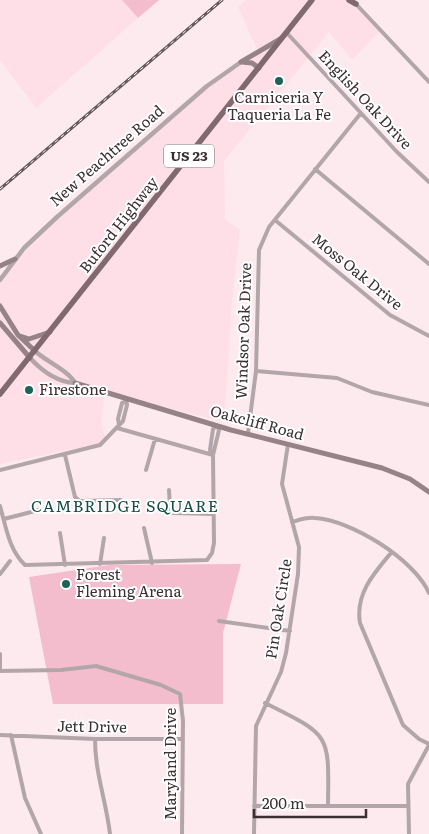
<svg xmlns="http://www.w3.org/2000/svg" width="429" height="834" font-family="Literata,serif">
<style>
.built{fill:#fedfe7}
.green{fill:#f4bdcd}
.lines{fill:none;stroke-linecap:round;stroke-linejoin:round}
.minor{stroke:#b3a6aa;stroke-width:4}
.tertiary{stroke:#b3a6aa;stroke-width:4.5}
.secondary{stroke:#968388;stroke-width:5}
.primary{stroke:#806a70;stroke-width:5.5}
.rail-casing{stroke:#65585c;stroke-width:3}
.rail{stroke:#fff;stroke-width:1;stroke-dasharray:4;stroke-linecap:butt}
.poi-dot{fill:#1b6357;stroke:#fff;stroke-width:2}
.labels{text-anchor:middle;stroke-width:4;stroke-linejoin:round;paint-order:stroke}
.shield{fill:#fff;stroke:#756d70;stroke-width:1}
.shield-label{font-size:14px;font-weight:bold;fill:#3a2f32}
.poi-label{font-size:15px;fill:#3a2f32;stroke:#fff;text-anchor:start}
.street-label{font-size:15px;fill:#3a2f32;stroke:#fff}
.neighbourhood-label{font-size:16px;letter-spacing:1px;fill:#144d43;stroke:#fff}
</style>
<rect width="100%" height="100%" fill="#fdeaef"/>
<path class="built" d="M0,0H122L138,18L36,108L0,60Z
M245,0H354L380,31L352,60L329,32L224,161L225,219L240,230L232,302L224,422L105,392L101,423L107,442L0,464V278L35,238L204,90L240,62L259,54L238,7Z"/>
<path class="green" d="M122,0H159L138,18Z
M241,564L223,633V704H53L29,577L109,565Z"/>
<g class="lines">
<path class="minor" d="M355,3L429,82
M286,32L397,152L429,182
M315,169L429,264
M275,220L390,315L429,336
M256,371L337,378L372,392L429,405
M119,424L118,419L122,403L125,402
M117,428L213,455
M248,433L256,371L259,250L269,227L361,113
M65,455L75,497L80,501L121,500
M213,455L210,450L213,429L217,426
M0,470L100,445L123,421L127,405L126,398
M146,470L155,439
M169,490L170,509L173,513L213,514
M0,506C6,527 9,550 25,565L207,560L212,553L214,543L213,455L219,430L217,426
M4,519L39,510
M292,522C299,520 307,517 315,518C351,520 414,559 429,593
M144,528L152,563
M60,533L65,565
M391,553C374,573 355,594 360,623L403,725L419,739L429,744
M100,564L104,538
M0,574L10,561
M219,621L290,631
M0,654V669
M0,671L61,670L96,666L161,685L180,694L183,721L182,834
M265,703C331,736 329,733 328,806
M0,735L95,739H183
M11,735L25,798L41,834
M95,739C95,773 106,800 110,834
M254,806H408
M254,834L256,726L281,672L286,653L298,574L299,547L282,484L288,444
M409,834L408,784L429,745"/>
<path class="tertiary" d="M0,280L24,248L57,217L207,86L241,62
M35,351C47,362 69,371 75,383
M30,358C42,371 57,382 75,383"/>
<path class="secondary" d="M241,62L282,38
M242,62L252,63L259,68
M0,266L15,259
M0,306L18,335L35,351
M0,323L30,358
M20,336L29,339L50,332
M75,383L231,430L382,468L410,479L429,492"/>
<path class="primary" d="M349,0L356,4
M0,394L312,0"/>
<defs>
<path id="rail" d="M0,189L222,0"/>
</defs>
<use href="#rail" class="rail-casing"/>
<use href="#rail" class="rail"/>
</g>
<g class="poi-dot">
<circle cx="279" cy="81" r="5"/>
<circle cx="29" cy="390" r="5"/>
<circle cx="66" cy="584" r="5"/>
</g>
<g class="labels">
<rect class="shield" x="164" y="144.5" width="50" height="23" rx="4"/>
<g class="shield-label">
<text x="189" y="161">US 23</text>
</g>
<g class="poi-label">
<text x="279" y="103" text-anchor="middle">Carniceria Y<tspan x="279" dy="17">Taqueria La Fe</tspan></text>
<text x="39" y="395">Firestone</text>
<text x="76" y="580">Forest<tspan x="76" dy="17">Fleming Arena</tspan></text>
</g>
<g class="street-label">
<text transform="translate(365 100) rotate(47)" y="5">English Oak Drive</text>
<text transform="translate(107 156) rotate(-41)" y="5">New Peachtree Road</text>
<text transform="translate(119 225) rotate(-52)" y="5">Buford Highway</text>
<text transform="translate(357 272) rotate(39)" y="5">Moss Oak Drive</text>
<text transform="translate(244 331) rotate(-88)" y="5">Windsor Oak Drive</text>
<text transform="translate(257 423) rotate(15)" y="5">Oakcliff Road</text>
<text transform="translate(279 609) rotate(-81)" y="5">Pin Oak Circle</text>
<text transform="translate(92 727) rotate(1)" y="5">Jett Drive</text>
<text transform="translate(171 764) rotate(-90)" y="5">Maryland Drive</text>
</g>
<g class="neighbourhood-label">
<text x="125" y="512">CAMBRIDGE SQUARE</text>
</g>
</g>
<path d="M254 809v8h112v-8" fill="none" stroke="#3a2f32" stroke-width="2.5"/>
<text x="262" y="809" font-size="15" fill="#3a2f32" stroke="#ffffff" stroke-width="4" paint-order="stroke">200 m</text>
</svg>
